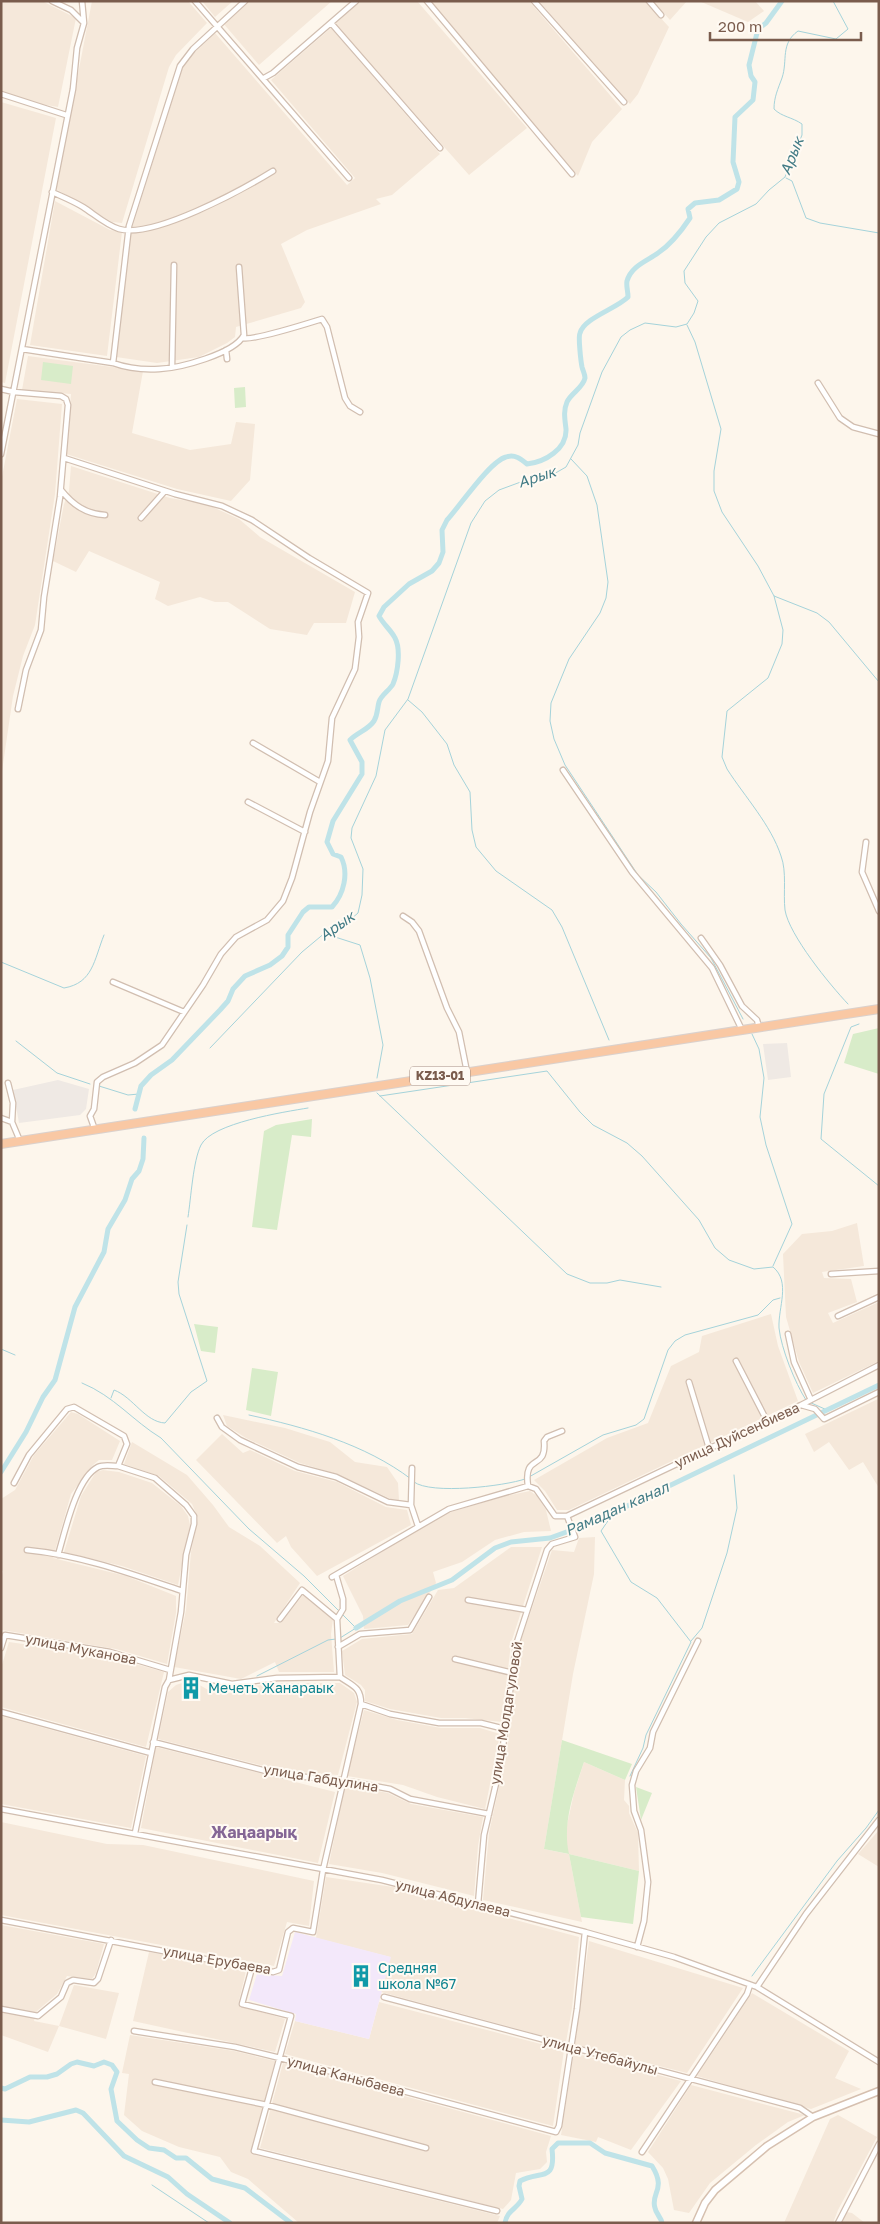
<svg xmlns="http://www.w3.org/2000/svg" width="880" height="2224" font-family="'Golos Text',sans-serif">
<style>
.residential{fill:#f5e8da}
.industrial{fill:#efe9e4}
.education{fill:#f3e8fa}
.green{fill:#d8ecc9}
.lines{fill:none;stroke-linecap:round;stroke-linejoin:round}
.stream{stroke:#a5d3da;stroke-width:1}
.canal{stroke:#bfe3e8;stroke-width:5}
.minor-casing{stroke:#d1beb0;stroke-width:7}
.secondary-casing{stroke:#d6c0b0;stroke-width:9}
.trunk-casing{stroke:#dad1cd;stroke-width:10}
.minor{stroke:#fff;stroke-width:4.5}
.secondary{stroke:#fff;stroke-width:6}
.trunk{stroke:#f9c8a4;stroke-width:8}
.labels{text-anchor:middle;stroke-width:4;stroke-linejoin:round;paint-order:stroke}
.shield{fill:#fffaf3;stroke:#a28b7f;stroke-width:1}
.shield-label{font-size:12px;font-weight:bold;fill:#7a5c4d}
.street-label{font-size:14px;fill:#7a5c4d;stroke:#fffaf3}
.culture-label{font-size:14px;fill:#0d838f;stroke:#fffaf3;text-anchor:start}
.water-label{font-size:15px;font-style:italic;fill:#437c86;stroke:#fffaf3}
.quarter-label{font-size:16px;font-weight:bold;fill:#846695;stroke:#fffaf3}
</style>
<rect width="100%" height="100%" fill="#fdf6ec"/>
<path class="residential" d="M1,1H42L76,18L58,107L35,103L1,91Z
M92,1H188L207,23L176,55L169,67L122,223L112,222L56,189Z
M202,1H233L215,17Z
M248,1H332L259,65L223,23Z
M361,1H417L527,128L469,175L335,24Z
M430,1H529L622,109L592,142L578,176Z
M539,1H645L669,27L638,94L630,104Z
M653,1H687L670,20Z
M699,1H755L764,11L748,22Z
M331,28L440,154L392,195L376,199L381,204L307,230L281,244L305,302L301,308L236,327L235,337L227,343L199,357L157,363L116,357L130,235L184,63L215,33L347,185L355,178L271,80Z
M1,102L56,118L5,383L1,382Z
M55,201L110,230L122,232L107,356L30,345Z
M28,356L143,371L132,433L190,450L231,444L236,422L255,424L250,480L231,501L177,489L66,454L71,394L22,390Z
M17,399L62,404L55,494L35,625L23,656L13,696L1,778V482Z
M71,466L170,498L206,504L239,519L260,537L355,592L346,623H314L307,635L270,629L228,602H215L200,597L168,606L155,599L160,582L89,551L76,572L53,561L64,504L69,491Z
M857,1223L864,1266L822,1272L824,1278L851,1279L857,1302L828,1313L833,1323L879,1302V1361L813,1393L799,1362L786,1317L783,1254L802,1234L832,1231Z
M771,1314L778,1346L798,1401L569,1510H557L545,1491L534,1480L607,1438L648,1423L671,1366L699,1352L702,1336Z
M878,1399L879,1400V1488L863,1462L849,1470L829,1442L814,1452L805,1434Z
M71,1412L78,1414L120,1441L112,1460H99L93,1465L71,1494L53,1558L126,1576L176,1596V1613L167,1664L116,1649L2,1630L1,1633V1579L3,1571L1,1570V1499L15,1490L34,1455Z
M223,1415L285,1428L330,1442L355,1462L387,1467L398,1483L399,1500L391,1499L337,1474L300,1463L246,1438L227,1426Z
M222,1434L243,1453L250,1450L295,1471L337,1482L386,1507L407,1510L411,1525L317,1576L291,1547L286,1536L277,1543L196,1460Z
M132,1442L187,1475L213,1505L229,1527L260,1546L300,1583L274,1623H281L303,1595L333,1619L331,1634L334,1672H279L275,1662L241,1679L174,1667L186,1610L191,1552L198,1518L192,1504L159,1476L124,1464Z
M103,1470L119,1472L152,1483L181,1506L188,1516L190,1525L178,1585L122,1566L64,1552L81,1496L96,1472Z
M530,1491L537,1496L546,1510L551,1531L524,1532L495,1540L462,1562L433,1572L436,1583L408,1625L364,1629L363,1616L343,1576L441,1515L505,1496Z
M595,1537L594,1574L573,1674L544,1849L568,1854L565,1834L574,1793L584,1762L625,1780L624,1800L629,1806V1813L638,1833L639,1871L569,1854L582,1922L483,1900L489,1833L506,1755L520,1643L552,1550L574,1552L579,1538Z
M511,1547H542L511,1643L502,1722L465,1718H441L390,1709L365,1701V1690L361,1685L345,1675L342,1651L362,1639L412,1634L438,1590L454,1588Z
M9,1642L107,1656L164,1672L146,1747L1,1707V1668Z
M191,1680L210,1691L232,1693L237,1688L279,1683H340L354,1693L357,1702L338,1775L284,1771L158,1739L168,1692L176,1685Z
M364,1710L397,1720L441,1728H480L500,1734L485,1809L437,1797L403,1785L347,1776Z
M1,1716L146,1756L131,1828L1,1804Z
M156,1747L335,1792L318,1863L141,1828Z
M345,1785L388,1793L411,1804L483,1817L478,1846L474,1896L382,1873L329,1864Z
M1,1822L107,1844L143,1845L314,1881L309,1926L287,1922L274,1966L1,1915Z
M879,1830V1867L858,1854Z
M326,1877L393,1887L579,1937L572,2008L566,2042L381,1992L390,1957L316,1938Z
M1,1925L104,1944L96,1973L92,1979L67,1976L57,1994L37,2011L34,2021L59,2026L74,1985L119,1993L106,2039L59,2026L48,2052L1,2035Z
M589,1941L743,1988L687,2073L575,2045Z
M149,1952L246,1971L238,2005L285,2019L275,2052L133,2021Z
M752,1993L849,2051L835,2078L861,2089L811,2109L697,2076Z
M379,2002L564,2050L553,2126L285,2054L295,2021L369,2039Z
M130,2035L234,2051L275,2061L251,2154L500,2216L497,2223H299L248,2179L231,2172L220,2157L179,2147L142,2131L124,2115L129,2074L122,2073Z
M574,2053L681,2081L631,2150L598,2137L596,2142L561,2135Z
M283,2063L551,2136L546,2152L547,2162L540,2169L516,2173L511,2200L503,2209L260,2148Z
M691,2085L805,2115L788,2122L756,2145L710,2183L689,2213L674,2210L668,2179L663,2168L648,2152Z
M838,2115L877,2137L838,2210L833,2223H784L830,2119Z
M846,2212L852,2213L865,2223H842Z"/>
<path class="industrial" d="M787,1043L791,1077L768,1080L763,1044Z
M58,1080L89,1089L86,1109L80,1115L19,1123L13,1090Z"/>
<path class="education" d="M295,1932L391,1957L369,2039L295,2021L296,2014L249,2000L257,1974L282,1976Z"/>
<path class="green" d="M43,362L73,366L71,384L41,380Z
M245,387L246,407L235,408L234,388Z
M879,1028V1074L844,1063L853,1034Z
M312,1119L311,1137L292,1135L277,1230L252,1227L264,1131L276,1125Z
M194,1324L218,1327L215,1353L201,1351Z
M252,1368L278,1372L271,1416L246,1410Z
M562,1740L632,1764L625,1780L584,1762C574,1792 562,1823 569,1854L639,1871L633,1924L581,1917L569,1854L544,1849Z
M636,1787L652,1793L641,1820Z"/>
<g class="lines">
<path class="stream" d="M786,178L792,181L806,218L820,223L879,233
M687,325L695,342L721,429L714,471V491L722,512L758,566L774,596L817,613L829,622L879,682
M571,459L587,476L597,505L608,582L606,598L600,613L569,659L551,703L550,721L554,739L565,765L638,875L656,892L681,924L711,958L743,1019
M774,596L783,630L782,644L768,678L727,711L722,757L727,769C745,797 771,825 781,856C787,872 783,893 785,910C789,935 830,985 848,1004
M408,700L422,712L447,744L454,765L470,792L472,830L476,847L496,871L552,910L562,927L609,1040
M329,929L332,936L360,945L370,978L383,1045L377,1078
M1,962L64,988C93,983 94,960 104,935
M859,1024L851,1027L824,1094L821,1139L879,1186
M752,1034L759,1049L764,1078L760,1117L766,1145L792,1224L773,1266
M16,1041L57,1073L90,1084
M210,1048L302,952L338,922L351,919L358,913L362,895L363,869L351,838L352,828L376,776L385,730L408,699L471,523L485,501L499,490L537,476L552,475L566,467L578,445L580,433L602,372L621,337L630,330L645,323L676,327L687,324L694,313L698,301L685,283L684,271L706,237L719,223L756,204L769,190L785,177L802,135V124C792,117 782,117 774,109C774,97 778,89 782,78C788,60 780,44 798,31L836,39L848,29L833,1
M99,1086L128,1095L139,1094
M377,1093L567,1274L590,1283H607L620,1280L661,1287
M380,1096L547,1071L580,1112L593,1125L627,1143L642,1156L699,1220L715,1248L729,1260L754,1269L773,1267C791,1282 778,1307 779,1328C781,1348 795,1383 806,1400
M188,1217C191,1198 193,1161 201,1145C212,1123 284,1112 308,1108
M1,1349L15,1355
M82,1383C114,1396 133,1421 161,1438L249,1529L304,1576L356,1628L340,1638
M111,1398L114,1390C133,1397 145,1422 165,1423L191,1392L207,1381L179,1294L178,1282L187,1225
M809,1402L827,1410
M249,1415C304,1427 365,1444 411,1479
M529,1477L603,1435L636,1425L644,1419L668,1350L675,1341L685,1335L758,1315L773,1300L780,1298
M414,1482C431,1495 505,1486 525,1479
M614,1512L601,1531L631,1582L657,1598L691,1642L646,1735L643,1748L630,1776
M691,1641L702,1628L727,1553L737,1508L734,1475
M257,1676L328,1640L336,1639
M752,1976L837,1861L866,1828L879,1810
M152,2185L209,2223"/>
<path class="canal" d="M135,1109L141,1086L151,1075L172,1060L220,1010L228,1001L233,989L245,976L270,965L282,956L288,947V935L303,912L309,907H332C344,894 349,873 341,857L333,854L327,842L333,821L362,774V762L350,740C358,732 368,730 374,721C378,714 377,709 379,702C381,695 390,690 393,684C398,672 401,649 395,638C391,630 383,624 379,616L384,607L409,584L432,571L439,563L443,552L442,530L447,520C460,506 490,461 506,457C515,454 521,459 527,464C545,462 567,449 566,429C565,420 563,411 567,402C571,393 583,388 585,378C585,374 583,371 582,367C581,362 578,337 580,333C584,318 616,309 628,297C628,291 626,286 627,281C631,266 647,261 658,253C670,245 682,230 690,218L688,209L695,203L719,200L737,189L739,182L733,162L735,117L753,100L755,82L751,76L749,65L758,29L766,23L782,1
M1,1472L26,1432L43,1397L55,1380L75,1307L104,1252L108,1229L125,1200L132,1179L139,1171L143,1159L144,1138
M356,1628L400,1601L452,1580L495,1548L511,1542L550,1538L594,1522L879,1385
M1,2088L5,2089L30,2077H47L57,2074L71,2064L77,2062L94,2066L104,2062L112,2065L117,2072L111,2089L117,2121L137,2140L149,2148L164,2150L176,2158H186L212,2179L245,2188L291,2223
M1,2120L29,2122L76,2110L83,2113L124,2156L168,2177L187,2194L230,2223
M505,2223C507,2210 517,2209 522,2199L519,2186L520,2181C541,2170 556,2183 552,2149L558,2143H590L605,2153L652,2166C667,2190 650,2193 655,2208C656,2214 661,2217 662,2223"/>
<defs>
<path id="minor" d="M52,1L71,10L83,22
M195,1L349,178
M427,1L572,174
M534,1L624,102
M649,1L661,15
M331,23L440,148
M264,78L273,73L356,1
M1,94L66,115
M52,192C63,197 73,201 83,207C94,214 106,225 119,229C153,239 242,190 273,171
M243,338C253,341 309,323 322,319L327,327L345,398L350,406L360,412
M22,349L113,363C127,368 143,370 159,369C180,368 234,354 244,335L239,267
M226,350L227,359
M113,363L129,226L180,66L193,49L245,1
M172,367L174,265
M818,383L840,418L853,427L879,434
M1,389L14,392L61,396L66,399L68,405L60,497L44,597L41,630L26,670L18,709
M1,454L73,89L77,48L84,23L82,1
M64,458L175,494L222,506L252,520L309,558L368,593L358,622L359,637L355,669L332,718L328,761L310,812L292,878L283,901L267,920L236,937L221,954L203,985L162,1045L135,1063L103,1077L97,1082L94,1109L90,1116L95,1130
M61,490C73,505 86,514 105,515
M141,518L165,491
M253,743L320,782
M563,770L632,872L712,968L742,1030
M248,802L305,832
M866,842L862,872L879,911
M403,916L412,922L419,931L447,1008L459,1032L467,1072
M701,938L720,965L742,1006L757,1020L759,1027
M113,982L184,1012
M8,1083L13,1103L12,1122L20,1141
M1,1118L12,1122
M831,1274L879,1271
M838,1316L879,1297
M788,1334L794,1362L811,1400
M736,1361L767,1421
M689,1382L709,1448
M801,1405L815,1409L824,1419L879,1392
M217,1418L222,1427L240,1440L298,1467L336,1477L388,1502L411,1505
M118,1466L155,1478L186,1505L194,1516V1524L186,1555L181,1612L169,1680L165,1687L135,1833
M412,1468L411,1505L418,1526
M14,1483L29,1455L67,1409L74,1407L124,1436L127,1444L118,1466C112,1466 104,1464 98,1467C76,1478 65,1532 58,1555
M528,1486C523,1452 547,1472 544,1441L547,1437L562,1431
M27,1550C80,1555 132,1574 182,1591
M332,1577L449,1509L528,1486L536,1489L555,1516H567L801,1405L879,1365
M468,1600L527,1610
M280,1619L302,1590L337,1619
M338,1647L360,1634L410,1630L429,1597
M1,1648L5,1635L110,1652L170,1670
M455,1659L513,1673
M169,1680L189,1675L232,1684L277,1678L340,1677L337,1619L343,1609V1599L336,1575
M361,1704L390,1714L439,1723H481L505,1729
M1,1712L151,1753
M153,1742L282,1775L342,1780L390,1789L410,1799L489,1814
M1,1809L382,1880L585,1932L674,1957L757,1987L879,2062
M478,1904L484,1835L501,1762L516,1645L547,1550L552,1544L575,1537L567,1516
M1,1920L273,1972L279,1970L288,1932L293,1928L313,1932L323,1870L361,1704C361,1687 353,1686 340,1677
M637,1947L644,1921L648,1882L641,1830L634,1811L632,1785L636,1771L650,1748L653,1732L698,1641
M252,1968L242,2004L291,2016L254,2151L497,2211
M757,1987L806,1914L879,1820
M384,1997L800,2108L813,2117
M1,2009L38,2016L61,1997L67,1983L73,1980L94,1983L98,1979L111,1940
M134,2031L235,2047L280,2058L556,2132L559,2126L577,2009L585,1932
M155,2082L267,2105L426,2148
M642,2152L747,1994L750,1985
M838,2223L879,2144"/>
<path id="secondary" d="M696,2223L705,2203L715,2190L767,2146L813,2117L879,2091"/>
<path id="trunk" d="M1,1144L879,1009"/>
</defs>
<use href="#minor" class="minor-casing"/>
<use href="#secondary" class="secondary-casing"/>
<use href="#trunk" class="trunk-casing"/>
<use href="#minor" class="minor"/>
<use href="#secondary" class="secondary"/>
<use href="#trunk" class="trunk"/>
</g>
<defs>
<symbol id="building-bare" viewBox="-9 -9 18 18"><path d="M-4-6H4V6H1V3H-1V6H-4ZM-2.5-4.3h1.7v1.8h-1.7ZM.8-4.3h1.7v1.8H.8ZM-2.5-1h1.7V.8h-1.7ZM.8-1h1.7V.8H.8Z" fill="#0f9aa8" stroke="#fffaf3" stroke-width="2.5" paint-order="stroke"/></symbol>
</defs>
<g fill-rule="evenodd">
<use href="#building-bare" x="175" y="1672" width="32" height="32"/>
<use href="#building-bare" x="345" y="1960" width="32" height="32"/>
</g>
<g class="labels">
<rect class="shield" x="410" y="1066.5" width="60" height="19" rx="4"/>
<g class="shield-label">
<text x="440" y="1080">KZ13-01</text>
</g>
<g class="street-label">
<text transform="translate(737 1435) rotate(-25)" y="5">улица Дуйсенбиева</text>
<text transform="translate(81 1649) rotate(11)" y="5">улица Муканова</text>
<text transform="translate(506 1713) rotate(-81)" y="5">улица Молдагуловой</text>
<text transform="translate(321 1778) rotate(9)" y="5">улица Габдулина</text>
<text transform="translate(453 1898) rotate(14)" y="5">улица Абдулаева</text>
<text transform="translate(217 1960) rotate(10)" y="5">улица Ерубаева</text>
<text transform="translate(600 2055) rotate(15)" y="5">улица Утебайулы</text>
<text transform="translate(346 2076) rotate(15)" y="5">улица Каныбаева</text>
</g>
<g class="culture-label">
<text x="208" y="1693">Мечеть Жанараык</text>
<text x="378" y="1973">Средняя<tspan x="378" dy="16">школа №67</tspan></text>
</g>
<g class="water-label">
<text transform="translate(792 156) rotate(-68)" y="5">Арык</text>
<text transform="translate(537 477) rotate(-18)" y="5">Арык</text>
<text transform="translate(337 926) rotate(-35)" y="5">Арык</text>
<text transform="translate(617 1509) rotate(-24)" y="5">Рамадан канал</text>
</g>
<g class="quarter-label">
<text x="254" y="1838">Жаңаарық</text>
</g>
</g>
<rect width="880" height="2224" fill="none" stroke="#7a5c4d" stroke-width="5"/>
<path d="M710 32v8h151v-8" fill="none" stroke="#7a5c4d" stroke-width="2.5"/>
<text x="718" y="32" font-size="15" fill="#7a5c4d" stroke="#fffaf3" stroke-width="4" paint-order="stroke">200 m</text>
</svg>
